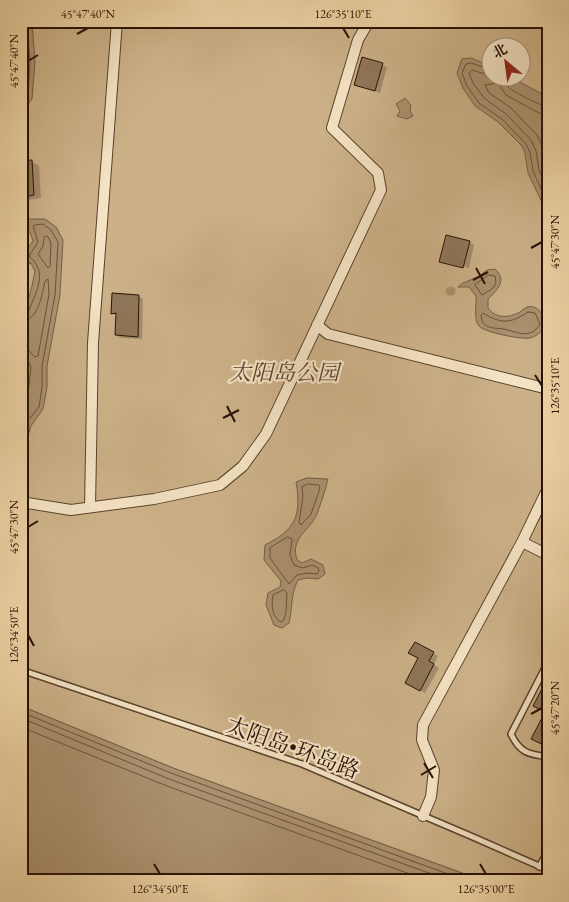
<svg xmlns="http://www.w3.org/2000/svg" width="569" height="902" font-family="'EB Garamond','Noto Serif SC',serif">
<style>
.green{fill:#ccb188;stroke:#7a6248;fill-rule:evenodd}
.water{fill:#aa916e;stroke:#765e45}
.shadow{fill:#0003}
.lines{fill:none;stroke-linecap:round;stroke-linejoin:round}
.shore{stroke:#69523a;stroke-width:1}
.canal{stroke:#aa916e;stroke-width:9}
.building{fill:#8e7658;stroke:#281207}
.lane-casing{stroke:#59422e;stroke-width:8}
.street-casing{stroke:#59422e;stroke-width:12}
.lane{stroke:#f3e2c3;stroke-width:5}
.street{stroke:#f3e2c3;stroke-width:10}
.ticks{fill:none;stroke:#281207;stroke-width:2}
.labels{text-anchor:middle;stroke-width:4.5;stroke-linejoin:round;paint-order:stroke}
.park-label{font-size:22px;font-style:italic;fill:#59422e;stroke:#f3e2c3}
.street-label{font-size:22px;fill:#281207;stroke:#f3e2c3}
.neatline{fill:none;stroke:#281207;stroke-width:2}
.ticks-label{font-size:12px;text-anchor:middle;fill:#281207}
</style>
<rect width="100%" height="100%" fill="#edd2a3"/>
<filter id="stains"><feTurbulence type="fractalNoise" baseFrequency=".004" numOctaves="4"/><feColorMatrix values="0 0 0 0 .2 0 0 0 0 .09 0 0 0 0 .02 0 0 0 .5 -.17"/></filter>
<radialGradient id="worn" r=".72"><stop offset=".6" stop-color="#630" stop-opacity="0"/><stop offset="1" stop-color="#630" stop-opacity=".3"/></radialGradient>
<path class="green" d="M21,21H548V881H478L462,873L173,768L21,706V670L147,712L21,667ZM492,48H522V78H492Z"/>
<path class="water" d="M21,21H32L35,62L32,99L26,107H21Z
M471,58L491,66L492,78H512L548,97V215L528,173L525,153L522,146L498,122L475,106L463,88L457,73L462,59Z
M405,98L411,105L410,111L413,116L407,119L397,116L400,111L396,104Z
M21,219H45L56,227L63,240L60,295L47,366V387L43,409L31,426L24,449L21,453V445L29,426L21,419L26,367L21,358V313C30,301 32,285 35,271L31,263L21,267V257L33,241L30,232L21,227Z
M495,269C507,280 498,290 488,299V308C496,319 509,318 520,312C521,311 525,308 527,307C539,304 545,317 545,327C541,332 537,336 530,338C523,340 483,332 479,326C473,319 477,304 476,296L469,287H458L463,283L478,277L487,270Z
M307,478L328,479C325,491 321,503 317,514C309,532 290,537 297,560L302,563L311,559L323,565L325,574L318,579L307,578L298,580C290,596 293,607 289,623L282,628L274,625L266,605L268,593L280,587L281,581L264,560L265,545C295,530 302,516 296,482Z
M21,706L173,768L462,873L478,881H21Z"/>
<path class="shadow" d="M382,65L387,67L380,93L356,84Z
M21,148L23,162H32L39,166L41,198L27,200L26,214L21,215Z
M469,242L474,245L469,268L444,262Z
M138,296L143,299L142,339L121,338L116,335L117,316L112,313Z
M415,643L438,656L434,665L439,668L425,693L407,682L420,658Z"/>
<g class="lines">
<path class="shore" d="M21,28L24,62L21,95
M492,70L471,63L466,64L462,73L467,86L479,103L502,119L526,144L530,152L533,171L548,204
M492,76L472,70L469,73L473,83L484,98L506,114L531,140L536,151L539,170L548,190
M505,78C506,81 505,82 507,86C511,91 541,106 548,107
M21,102L28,96L30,62L27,21
M548,114L539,113L506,95L498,83L485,85L489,93L511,108L537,135L543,147L548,171
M46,236L48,237L51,243L50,266L48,268L38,254L43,246L44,238Z
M489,275L495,276L496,283L492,289L482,295L475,285Z
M528,312L535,313L540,324C531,340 517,332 504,329C496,328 486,329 482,321L481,315L483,313C501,324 510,324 528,312Z
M21,315H26L29,310C37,290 48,272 29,256L38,242L33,226L35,225L43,224L51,230L58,242L55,295L42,366V387L39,407L30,418L21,416
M21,322C39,320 42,294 45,281L48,279L49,294L38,356L35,357L29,351L21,350
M21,356L27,358L31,367L28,394L26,397L21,398
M308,484L319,485L320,488L311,514L301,525L299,522L303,496L302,487Z
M288,537L292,539L290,555L294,565L303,568L312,565L318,568L319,571L317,574L307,573L297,575L289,584L270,558V548Z
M284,590L287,593L286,612L284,620L281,622C272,618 271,604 273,595Z
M21,712L171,773L467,881
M21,718L169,779L451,881
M21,727L167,786L429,881"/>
<path class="canal" d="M450,291H451"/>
</g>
<path class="building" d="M362,57L383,63L375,91L354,85Z
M32,160L34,195L21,197V161Z
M446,235L470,241L463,268L439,262Z
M112,293L139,295L138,337L115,335L116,313L111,314Z
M415,642L434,652L429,661L434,664L420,691L405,683L418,658L408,653Z
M548,677V747L531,739L545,712L533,706Z"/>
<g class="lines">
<defs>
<path id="lane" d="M548,662L511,734C520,753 528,754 548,757
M21,670L302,764L473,837L548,870
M539,867L548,851"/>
<path id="street" d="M317,325L328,334L548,389
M548,488L522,542L548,555
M21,502L71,510L154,499L220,485L243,466L266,434L381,190L378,173L332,128L358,40L369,21
M90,507L93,343L117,21
M423,816L431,797L434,770L422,740L423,725L522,542"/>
</defs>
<use href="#lane" class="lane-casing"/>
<use href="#street" class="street-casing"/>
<use href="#lane" class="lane"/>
<use href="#street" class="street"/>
</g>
<path class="ticks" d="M343,28L349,38M77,34L88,28M28,61L38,55M531,248L542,242M476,268L485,284M473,280L488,272M535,375L542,386M227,406L235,422M223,418L239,410M28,527L38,521M28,635L34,646M531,714L542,708M424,763L433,778M421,775L436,766M154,864L160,874M480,864L486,874"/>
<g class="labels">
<g class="park-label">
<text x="284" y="380">太阳岛公园</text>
</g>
<g class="street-label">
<text transform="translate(293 747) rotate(20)" y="8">太阳岛•环岛路</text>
</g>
</g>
<rect width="569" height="902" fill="none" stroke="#edd2a3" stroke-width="55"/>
<g transform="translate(506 62) rotate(331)"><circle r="24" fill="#f3e2c3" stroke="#a28f78"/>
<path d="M0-4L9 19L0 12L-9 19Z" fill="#8f2418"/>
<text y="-8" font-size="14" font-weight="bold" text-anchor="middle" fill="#281207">北</text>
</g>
<rect x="28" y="28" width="514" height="846" class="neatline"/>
<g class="ticks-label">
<text x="88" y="18">45°47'40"N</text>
<text x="343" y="18">126°35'10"E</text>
<text transform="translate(14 61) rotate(-90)" y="4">45°47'40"N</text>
<text transform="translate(555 242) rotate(-90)" y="4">45°47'30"N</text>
<text transform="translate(555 386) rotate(-90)" y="4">126°35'10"E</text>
<text transform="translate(14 527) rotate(-90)" y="4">45°47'30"N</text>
<text transform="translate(14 635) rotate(-90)" y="4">126°34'50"E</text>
<text transform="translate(555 708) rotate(-90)" y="4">45°47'20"N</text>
<text x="160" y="893">126°34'50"E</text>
<text x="486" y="893">126°35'00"E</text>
</g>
<rect width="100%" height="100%" filter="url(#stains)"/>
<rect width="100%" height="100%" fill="url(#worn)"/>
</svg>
